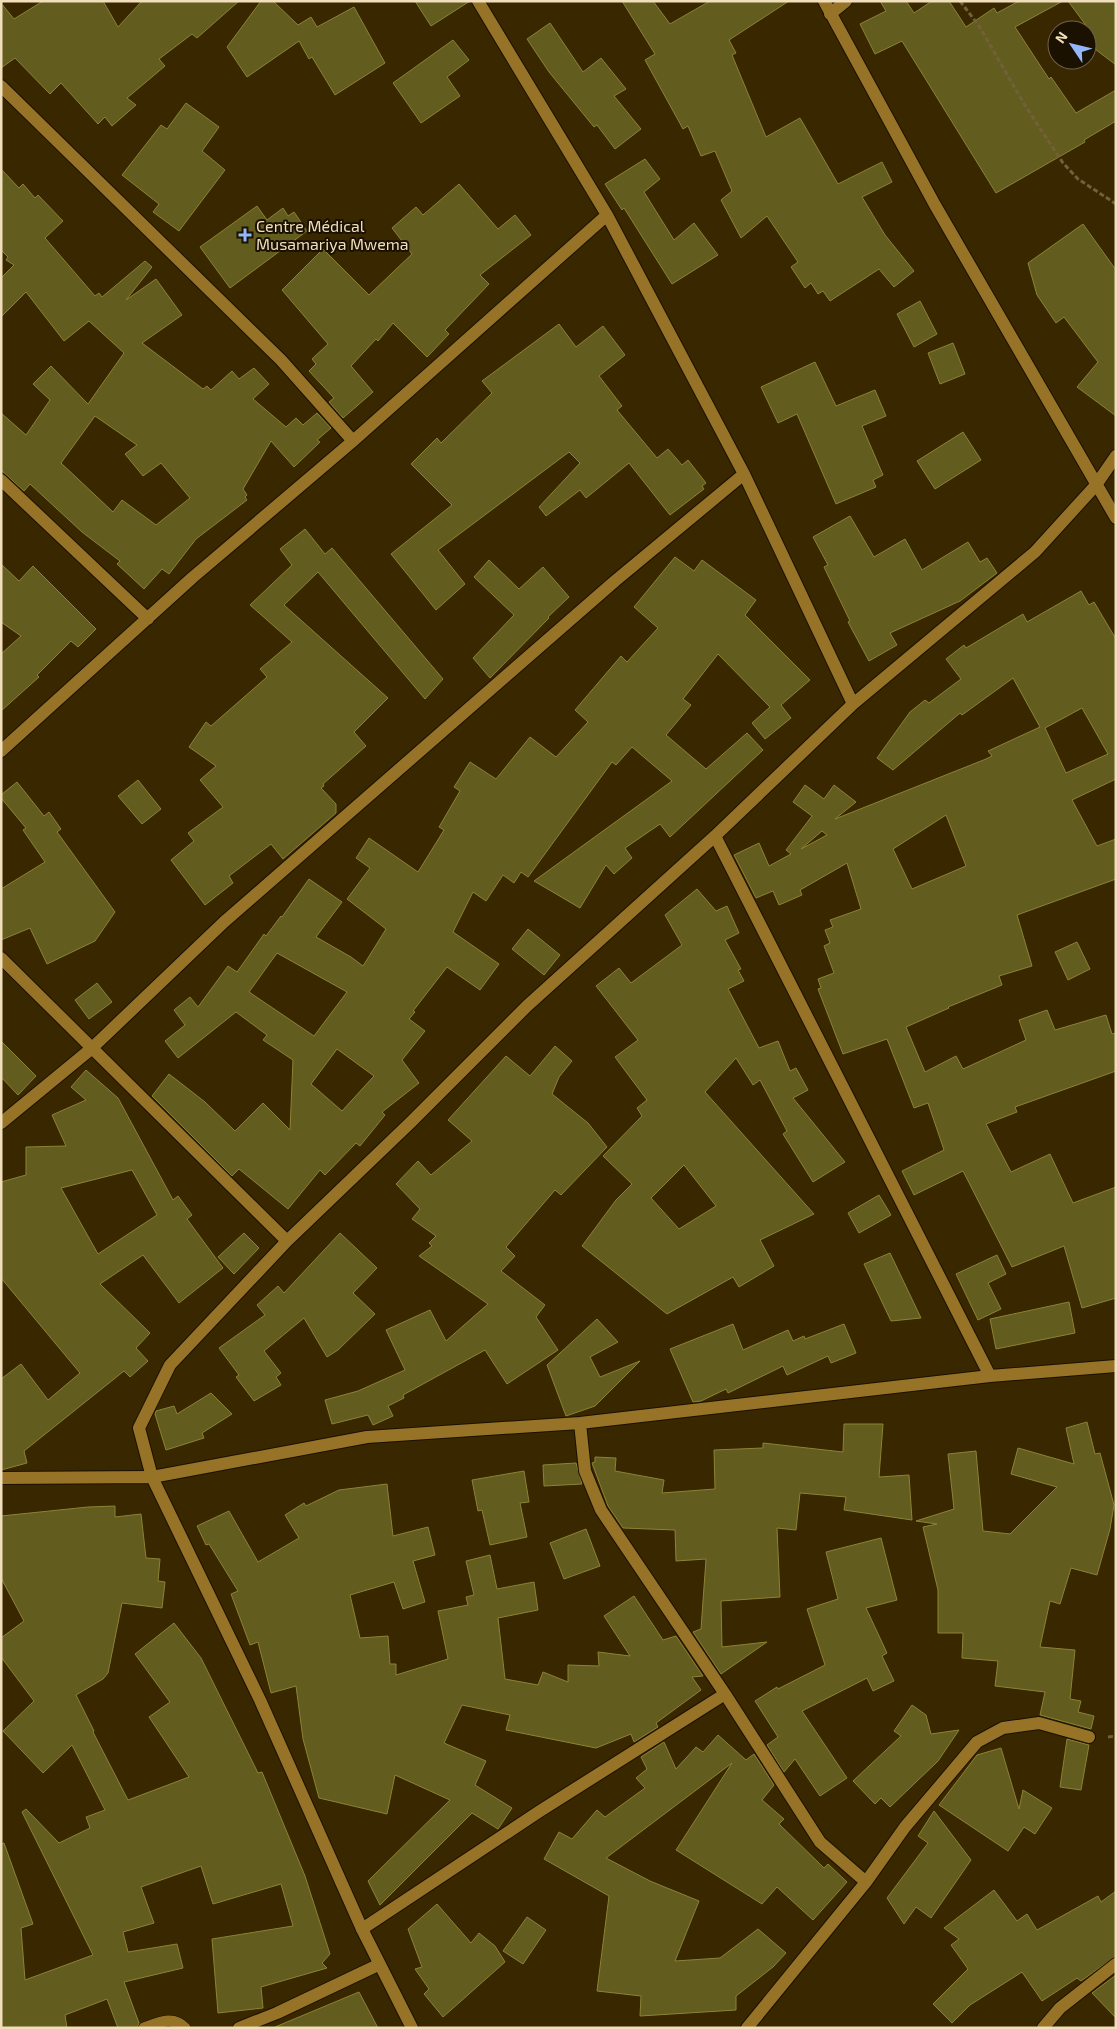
<svg xmlns="http://www.w3.org/2000/svg" width="1117" height="2029" font-family="'Exo 2',sans-serif">
<style>
.building{fill:#635c1f;stroke:#8c8334;fill-rule:evenodd}
.lines{fill:none;stroke-linecap:round;stroke-linejoin:round}
.service-casing{stroke:#1b1100;stroke-width:12}
.minor-casing{stroke:#1b1100;stroke-width:14}
.tertiary-casing{stroke:#1b1100;stroke-width:14}
.path{stroke:#72603a;stroke-width:3;stroke-dasharray:5 2.5;stroke-linecap:butt}
.service{stroke:#967327;stroke-width:11}
.minor{stroke:#967327;stroke-width:12}
.tertiary{stroke:#967327;stroke-width:12}
.poi-dot{fill:#93b7fd;stroke:#1b1100;stroke-width:2}
.labels{text-anchor:middle;stroke-width:4;stroke-linejoin:round;paint-order:stroke}
.poi-label{font-size:16px;fill:#f1debb;stroke:#1b1100;text-anchor:start}
</style>
<rect width="100%" height="100%" fill="#392700"/>
<path class="building" d="M43,1H103L118,27L142,1H239L197,38L192,34L159,59L165,66L127,98L136,105L112,126L105,117L98,124L61,83L50,94L15,58L1,68V3L14,19Z
M261,1H273L298,25L311,17L317,27L354,7L385,63L335,95L312,57L309,59L299,41L247,77L227,47Z
M415,1H470L431,26Z
M622,1H653L670,24L710,1H789L729,40L736,53L732,55L766,137L800,118L838,184L882,162L892,182L862,197L885,235L914,271L894,287L879,269L830,301L823,291L818,294L811,283L805,288L791,267L798,262L767,216L741,238L721,200L732,191L715,151L701,156L688,126L683,129L645,60L655,54Z
M880,1H906L914,13L932,1H949L966,27L994,8L997,13L1019,1H1063L1015,27L1049,79L1051,77L1076,113L1116,90V121L1084,140L1085,142L996,193L902,41L875,54L860,24L886,11Z
M1068,1H1116V65L1087,43L1088,28Z
M550,23L583,72L601,58L626,89L614,96L641,129L615,149L597,125L594,127L549,72L527,39Z
M453,40L469,60L447,77L460,96L421,123L393,83Z
M186,103L219,127L202,151L225,170L179,231L153,212L159,204L122,175L161,125L167,129Z
M645,159L660,179L644,192L674,240L694,223L718,255L672,284L624,208L622,210L605,184Z
M1,169L19,188L23,184L35,198L38,195L63,221L45,238L95,296L99,293L102,297L145,261L152,267L126,300L156,279L182,315L142,343L203,389L207,386L211,390L232,371L239,379L254,368L269,384L253,399L286,427L296,418L303,425L317,413L331,428L317,440L320,442L294,467L271,441L243,489L247,495L245,497L247,500L196,539L169,574L162,569L144,589L117,564L120,561L82,532L30,484L24,491L1,470V413L26,435L50,400L33,384L51,366L88,404L124,353L89,321L64,341L26,292L1,317V278L14,265L6,260L8,257L1,250ZM95,416L137,445L125,454L143,476L161,463L190,498L156,525L122,500L113,512L61,463Z
M459,184L498,229L515,215L531,235L480,275L489,284L445,330L449,334L427,357L393,323L378,341L376,339L351,366L373,392L343,418L329,402L334,398L309,371L316,364L312,359L328,344L282,290L323,249L369,295L412,254L392,228L416,207L423,215Z
M257,206L267,220L283,208L288,216L294,212L307,231L230,288L200,247Z
M1083,224L1116,270V416L1077,387L1098,362L1064,317L1056,323L1037,295L1028,263Z
M920,301L937,334L914,347L897,314Z
M559,324L576,347L603,326L625,355L599,376L622,406L617,410L657,458L668,449L682,465L688,460L706,483L702,486L704,489L670,515L629,463L586,498L580,490L546,516L539,507L580,463L569,452L438,550L465,584L436,610L391,554L452,505L411,464L437,438L441,443L492,393L482,381Z
M953,343L965,374L940,384L928,353Z
M815,362L836,406L875,390L886,416L862,426L883,475L873,480L876,487L836,504L797,414L778,423L761,387Z
M963,432L981,460L935,489L917,461Z
M850,516L874,557L905,539L922,570L968,542L980,562L987,558L997,573L960,601L890,633L897,645L869,661L848,622L850,621L824,567L828,565L813,537Z
M305,529L325,554L332,548L443,679L425,699L318,572L284,605L388,698L354,732L366,746L323,784L324,786L321,788L336,804V813L283,859L271,844L229,876L233,883L205,905L171,860L194,841L188,833L223,807L200,780L216,766L189,747L206,722L211,726L267,677L260,669L292,642L250,605L292,565L280,549Z
M675,557L694,571L702,560L756,600L745,615L810,680L781,705L791,718L765,739L752,723L770,707L718,654L683,699L691,705L666,735L706,769L747,733L763,750L670,837L660,824L625,848L632,858L614,874L606,865L580,908L534,881L672,781L632,747L616,765L612,762L528,877L521,872L514,883L503,875L486,901L473,892L453,932L499,964L480,990L447,967L413,1011L415,1012L409,1019L425,1031L402,1060L419,1083L382,1112L385,1115L360,1146L356,1143L325,1175L320,1170L288,1209L239,1169L232,1176L152,1096L169,1074L205,1102L235,1131L263,1103L290,1130L293,1060L263,1040L267,1035L236,1012L178,1058L165,1041L185,1025L174,1010L190,997L198,1007L228,966L237,972L264,934L266,936L281,916L282,917L309,879L342,902L316,937L351,957L363,966L386,929L347,899L370,868L356,858L369,838L418,872L444,830L439,827L460,791L454,787L470,762L496,779L530,737L556,757L588,722L575,710L621,656L627,662L658,628L634,607ZM277,953L347,992L314,1036L249,992ZM337,1049L374,1076L342,1111L311,1084Z
M489,560L519,589L543,567L569,597L548,617L549,618L490,678L473,658L514,615L474,577Z
M1,564L19,581L33,566L96,629L78,647L71,641L37,675L39,677L1,711V654L21,636L1,622Z
M1081,591L1089,605L1094,602L1116,639V779L1072,800L1097,846L1116,839V879L1017,915L1032,966L999,976L1002,985L948,1007L949,1008L906,1027L925,1072L956,1056L963,1069L1026,1040L1019,1020L1047,1010L1055,1030L1106,1015L1112,1034L1116,1033V1071L1015,1107L1017,1112L986,1124L1011,1172L1050,1154L1073,1203L1116,1187V1298L1082,1308L1064,1246L1012,1267L963,1171L914,1195L902,1171L944,1150L928,1103L914,1108L887,1039L843,1054L818,989L821,988L818,979L834,973L824,946L830,943L825,930L833,927L830,920L861,909L847,863L800,890L802,895L779,905L773,891L756,898L734,855L759,843L769,866L791,854L786,850L812,816L793,802L805,785L824,799L834,785L856,802L835,819L986,759L992,756L988,751L1040,727L1013,678L962,715L960,713L893,770L877,758L910,712L925,700L929,703L961,679L946,659L964,645L966,648L1023,614L1027,622ZM1082,708L1108,754L1066,773L1045,728ZM946,815L966,866L912,889L893,849ZM822,831L827,835L801,849Z
M138,780L161,809L142,824L118,796Z
M17,782L44,816L49,812L61,829L57,832L115,912L95,941L47,964L30,928L1,940V889L45,862L23,830L26,828L1,798V795Z
M697,889L716,911L727,906L739,933L725,940L741,969L738,970L744,981L728,989L759,1048L778,1041L790,1071L796,1068L808,1090L793,1098L845,1162L813,1182L783,1134L787,1131L760,1080L753,1085L736,1058L705,1092L814,1214L760,1240L774,1266L739,1287L733,1277L667,1314L582,1246L616,1200L632,1184L603,1156L642,1116L637,1108L647,1100L615,1057L638,1040L596,986L619,968L631,983L682,945L665,915ZM684,1165L716,1206L679,1229L651,1198Z
M528,929L560,955L544,975L512,949Z
M1077,942L1090,969L1068,980L1055,952Z
M97,983L112,1002L89,1019L75,1000Z
M1,1041L36,1076L18,1095L1,1077Z
M555,1046L572,1061L559,1077L552,1094L588,1123L607,1147L561,1195L555,1190L506,1247L515,1256L501,1271L545,1305L536,1317L558,1350L507,1384L485,1350L403,1395L404,1398L388,1406L393,1416L373,1425L368,1415L332,1424L325,1400L358,1391L405,1370L386,1330L430,1310L446,1341L488,1304L419,1256L432,1246L429,1243L436,1236L412,1219L420,1209L396,1184L418,1161L431,1175L472,1141L448,1120L506,1056L530,1076Z
M86,1070L118,1098L173,1200L178,1196L192,1215L187,1219L223,1268L179,1303L143,1255L100,1284L150,1333L136,1348L148,1361L130,1377L124,1371L24,1451L27,1463L1,1470V1379L21,1364L48,1400L80,1373L1,1278V1182L26,1175V1147L66,1146L52,1115L86,1100L71,1087ZM132,1170L157,1215L98,1254L61,1188Z
M879,1195L891,1215L859,1233L848,1213Z
M244,1233L259,1248L234,1274L218,1257Z
M340,1233L377,1268L353,1293L375,1314L338,1350L327,1357L304,1318L264,1351L281,1373L276,1377L281,1385L254,1401L236,1377L239,1375L219,1348L265,1315L257,1305L278,1286L284,1293Z
M890,1253L921,1318L891,1321L864,1264Z
M997,1255L1006,1274L988,1283L1001,1309L978,1320L956,1274Z
M1069,1302L1075,1333L996,1349L990,1319Z
M597,1319L618,1342L590,1357L600,1377L640,1361L595,1406L566,1416L547,1365Z
M733,1324L743,1350L788,1330L793,1341L804,1336L805,1339L844,1324L856,1353L831,1363L828,1356L787,1375L783,1366L728,1393L726,1389L701,1401L693,1402L670,1349Z
M211,1393L232,1414L202,1433L204,1438L166,1450L155,1414L156,1411L174,1406L177,1414Z
M1087,1422L1095,1454L1100,1453L1114,1505L1110,1529L1097,1575L1071,1568L1060,1604L1050,1601L1040,1647L1075,1650L1070,1699L1081,1701L1078,1712L1094,1716L1091,1729L1040,1715L1045,1692L995,1686L998,1661L962,1658L963,1633H938V1590L923,1527L937,1524L916,1521L954,1509L948,1454L976,1451L983,1531L1010,1534L1057,1487L1011,1474L1018,1448L1074,1464L1066,1428Z
M844,1424H883L879,1477L909,1475L912,1520L844,1510L846,1497L800,1493L796,1530L777,1528L780,1597L721,1601L722,1647L767,1642L721,1674L693,1632L701,1629L706,1559L676,1561L675,1530L623,1528L608,1506L592,1463L595,1462V1457L616,1458L615,1471L664,1480L662,1493L715,1489L714,1450L763,1448V1443L843,1452Z
M576,1463L582,1484L544,1486L543,1465Z
M524,1471L529,1502L520,1503L527,1537L490,1545L482,1510L478,1511L472,1480Z
M387,1484L393,1536L428,1527L435,1555L413,1561L425,1602L403,1609L394,1582L350,1595L360,1638L388,1636L390,1664H396V1675L448,1659L438,1611L468,1605L466,1597L474,1595L466,1561L490,1555L497,1589L534,1582L538,1610L498,1618L505,1679L538,1685L543,1672L568,1682V1665L599,1666L598,1652L630,1656L604,1616L634,1596L663,1640L676,1636L703,1676L692,1677L701,1690L656,1723L658,1727L634,1742L631,1734L596,1748L506,1730L510,1715L462,1705L444,1743L486,1761L475,1785L512,1808L498,1829L472,1813L380,1905L368,1881L450,1800L395,1775L387,1814L319,1798L303,1739L296,1686L271,1693L258,1642L250,1645L231,1594L238,1591L209,1544L206,1545L197,1526L229,1511L258,1562L299,1538L285,1515L304,1503L306,1506L339,1490Z
M115,1506V1517L141,1514L146,1558L160,1559L158,1581L165,1582L162,1608L122,1603L108,1673L103,1679L76,1695L94,1731L93,1732L128,1800L189,1777L149,1717L170,1702L135,1654L174,1623L201,1658L258,1773L262,1772L305,1876L330,1954L322,1963L327,1968L261,1987L263,2008L218,2013L212,1939L293,1926L281,1884L213,1904L201,1866L141,1887L154,1923L123,1932L128,1952L177,1944L183,1968L124,1982L139,2023L137,2028H118L107,1999L65,2015L67,2028H1V1844L4,1843L33,1924L21,1928L25,1980L93,1955L22,1812L26,1809L59,1843L90,1828L86,1817L105,1810L72,1745L43,1773L3,1731L34,1701L1,1657V1638L24,1621L1,1578V1516L88,1507Z
M586,1529L600,1566L564,1579L550,1543Z
M881,1538L897,1600L866,1608L887,1653L882,1656L894,1681L873,1691L867,1678L802,1711L847,1778L820,1796L795,1759L784,1772L767,1745L778,1737L755,1701L777,1687L778,1689L825,1665L807,1609L838,1599L826,1552Z
M912,1705L926,1715L931,1734L959,1730L938,1761L890,1807L881,1798L875,1804L853,1781L901,1736L894,1731Z
M718,1735L746,1760L754,1754L774,1785L762,1800L784,1819L779,1824L824,1868L828,1864L847,1882L813,1920L777,1887L762,1904L676,1850L732,1763L606,1858L650,1881L699,1901L675,1961L720,1958L758,1929L786,1953L773,1967L736,1996V2010L640,2016L641,1996L597,1991L609,1896L544,1859L559,1832L572,1839L597,1810L605,1817L645,1788L636,1778L647,1769L641,1757L664,1742L676,1769L696,1747L703,1752Z
M1067,1739L1089,1745L1081,1790L1060,1787Z
M1001,1748L1019,1809L1023,1790L1052,1808L1035,1834L1024,1827L1008,1851L939,1805L977,1755Z
M934,1811L971,1860L931,1918L916,1907L904,1924L887,1898L928,1843L918,1836Z
M994,1890L1017,1921L1027,1914L1037,1930L1098,1896L1101,1902L1116,1891V1956L1081,1981L1077,1978L1042,2001L1022,1972L970,2005L952,2023L933,2004L968,1969L951,1945L959,1939L944,1928Z
M437,1904L471,1943L479,1933L495,1946L505,1962L443,2017L424,1994L429,1989L415,1969L422,1967L408,1929Z
M527,1917L546,1930L523,1964L503,1951Z
M1116,1975V2018L1092,1993Z
M359,1992L378,2028H275V2027Z"/>
<g class="lines">
<defs>
<path id="service" d="M144,2028C158,2023 173,2015 185,2028"/>
<path id="minor" d="M478,1L607,215L744,474L853,704
M824,1L935,205L1116,518
M830,14L846,1
M1,86L281,360L353,441
M1116,456L1096,485L1035,552L853,704L715,836L527,1006L411,1122L287,1241L170,1365L139,1428L152,1477L367,1437L580,1423L990,1376L1116,1366
M1,480L148,619
M1,751L192,578L353,441L607,215
M715,836L990,1376
M1,958L287,1241
M1,1123L91,1049L224,922L615,581L744,474
M580,1423L585,1471L601,1510L725,1694L820,1842L866,1882
M362,1929L540,1811L725,1694
M239,2028L277,2013L378,1965
M747,2028L866,1882L905,1827L977,1742L1003,1728L1039,1723L1089,1737
M1043,2028L1060,2008L1116,1964"/>
<path id="tertiary" d="M1,1478L152,1477L260,1700L362,1929L412,2028"/>
</defs>
<use href="#service" class="service-casing"/>
<use href="#minor" class="minor-casing"/>
<use href="#tertiary" class="tertiary-casing"/>
<path class="path" d="M960,1L979,26L1026,107L1063,163L1078,179L1116,204
M1108,1737L1116,1736"/>
<use href="#service" class="service"/>
<use href="#minor" class="minor"/>
<use href="#tertiary" class="tertiary"/>
</g>
<path class="poi-dot" d="M242.5 227.5h5v5h5v5h-5v5h-5v-5h-5v-5h5z"/>
<g class="labels">
<g class="poi-label">
<text x="256" y="232">Centre Médical<tspan x="256" dy="18">Musamariya Mwema</tspan></text>
</g>
</g>
<rect width="1117" height="2029" fill="none" stroke="#f1debb" stroke-width="5"/>
<g transform="translate(1072 45) rotate(305)"><circle r="24" fill="#1b1100" stroke="#71634b"/>
<path d="M0-4L9 19L0 12L-9 19Z" fill="#93b7fd"/>
<text y="-8" font-size="14" font-weight="bold" text-anchor="middle" fill="#f1debb">N</text>
</g>
</svg>
